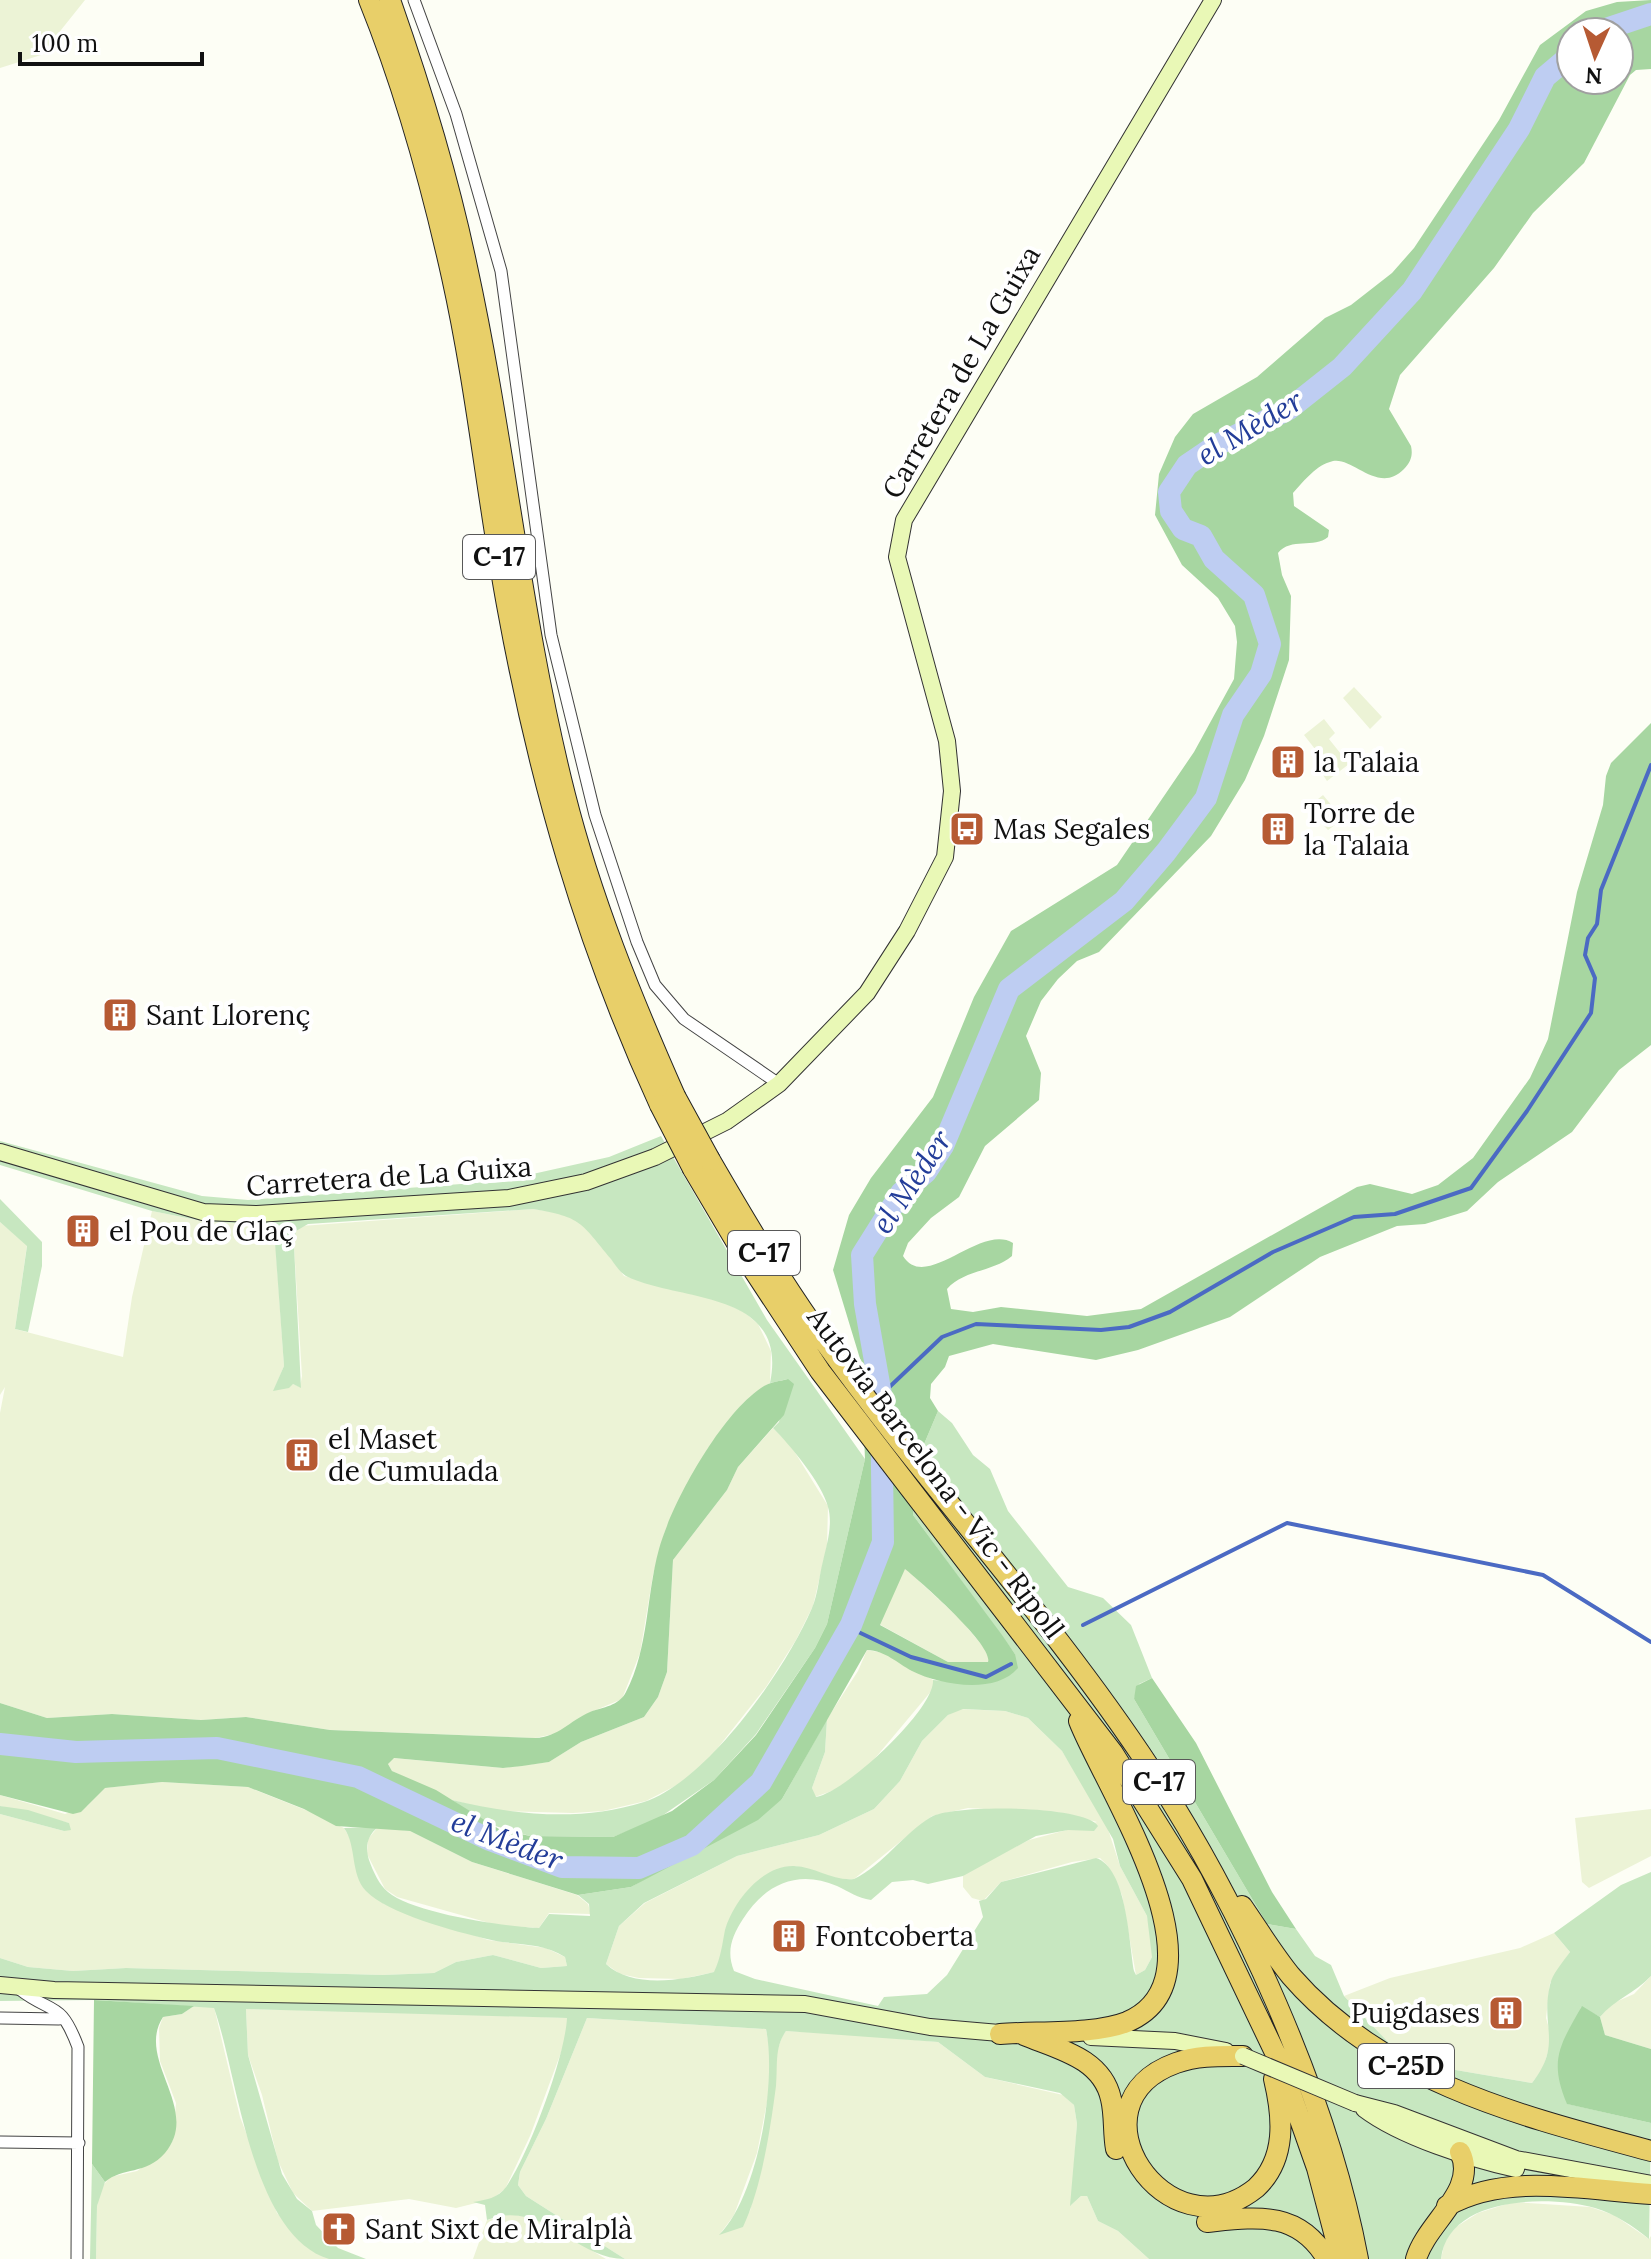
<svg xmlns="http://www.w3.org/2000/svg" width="1651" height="2259" font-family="Lora,serif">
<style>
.farmland{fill:#ecf3d6}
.green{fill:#c7e7c0;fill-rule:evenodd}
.forest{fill:#a7d6a1;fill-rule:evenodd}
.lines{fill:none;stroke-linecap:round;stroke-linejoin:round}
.stream{stroke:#4b6ac3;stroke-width:4}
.river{stroke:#becdf2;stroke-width:22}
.street-casing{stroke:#444;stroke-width:13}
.secondary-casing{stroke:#333;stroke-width:18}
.highway-casing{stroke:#222;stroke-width:22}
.street{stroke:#fff;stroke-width:11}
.secondary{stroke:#e9f8b6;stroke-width:16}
.highway{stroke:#e8cf69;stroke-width:20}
.secondary-bridge-casing{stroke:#333;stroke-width:18;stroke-linecap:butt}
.highway-bridge-casing{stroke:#222;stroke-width:22;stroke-linecap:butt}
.secondary-bridge{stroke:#e9f8b6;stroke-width:16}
.highway-bridge{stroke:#e8cf69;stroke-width:20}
.labels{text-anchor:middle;stroke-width:8;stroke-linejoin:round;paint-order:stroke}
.shield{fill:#fff;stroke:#585858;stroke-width:2}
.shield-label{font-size:26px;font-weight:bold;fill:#111}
.street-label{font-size:28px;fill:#111;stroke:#fff}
.poi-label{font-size:28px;fill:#111;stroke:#fff;text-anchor:start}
.water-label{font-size:30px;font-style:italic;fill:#233d99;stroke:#fff}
</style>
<rect width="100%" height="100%" fill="#fdfef5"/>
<path class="farmland" d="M0,0H85L41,55L0,68Z
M1354,687L1382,717L1370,729L1343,698Z
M1324,719L1335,733L1329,739L1349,764L1327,781L1321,772L1333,764L1326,755L1322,758L1304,735Z
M1323,795L1343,819L1328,830L1307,808Z
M533,1209L567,1214L591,1231L624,1276L720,1301L744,1312L758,1324L771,1351L770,1383L739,1409L708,1448L665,1531L653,1575L640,1653L622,1699L589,1713L559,1733L535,1738L330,1730L246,1717L201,1720L112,1714L47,1718L0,1703V1413L5,1387L0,1395V1222L27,1245L15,1329L123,1357L132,1297L152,1211L202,1221L269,1225L275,1236L284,1366L274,1390L293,1384L300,1387L302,1376L294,1246L296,1231L301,1226Z
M773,1428L791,1446L828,1506L827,1546L813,1606L796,1640L766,1687L709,1759L681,1783L646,1801L603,1811L573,1813L494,1811L452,1800L392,1771L388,1764L393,1758L503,1768L549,1762L581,1742L644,1717L658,1697L667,1672L673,1560L727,1490L738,1467Z
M905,1568L960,1619L986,1650L991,1660L988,1662H948L879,1624Z
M867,1650L884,1653L933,1680V1689L871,1763L840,1788L815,1797L812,1788L825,1752L827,1719L858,1671Z
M959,1709L1005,1711L1028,1718L1062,1751L1104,1817L1120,1866L1147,1916L1153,1942L1152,1957L1145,1970L1136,1975L1122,1895L1107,1865L1100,1858L1072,1862L1001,1882L983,1901L972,1898L963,1887V1876L968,1871L1029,1840L1097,1822L1062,1813L968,1808L932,1816L854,1879H839L795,1866L766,1875L744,1895L726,1927L723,1953L715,1972L681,1979L639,1978L620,1974L606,1964L619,1926L645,1903L737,1856L819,1835L874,1809L900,1781L922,1741L948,1715Z
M162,1782L248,1787L313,1813L344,1828L352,1842L363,1887L384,1904L488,1940L546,1948L565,1957L567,1966L541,1968L493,1955L456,1962L434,1973L383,1975L126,1968L73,1971L28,1967L0,1958V1814L64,1831L69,1823L0,1806V1795L65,1814L87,1806L104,1788Z
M1651,1809V1856L1589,1888L1582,1882L1575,1818Z
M378,1827L410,1831L472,1862L577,1895L588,1904L591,1914L549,1913L539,1928L500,1926L397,1897L385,1889L367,1854L368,1839Z
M1554,1933L1570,1952L1550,1983L1546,2018L1552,2039L1543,2068L1532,2083L1438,2067L1411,2057L1389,2043L1344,1996L1390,1978L1520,1948Z
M1651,1976V2049L1605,2035L1600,2017L1611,2004L1634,1994Z
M194,2006L214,2007L240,2117L277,2213L305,2242L330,2259H96L97,2206L101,2188L110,2177L137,2171L165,2152L173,2140L176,2103L160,2061L159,2028L163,2017L182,2014Z
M246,2009L404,2012L568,2018L566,2039L530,2136L505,2189L492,2199L456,2208L409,2199L312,2211L293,2193L278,2161L262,2095L248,2055Z
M587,2018L766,2029L771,2056L770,2087L757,2153L734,2215L720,2234L750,2211L769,2126L777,2051L782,2037L786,2031L847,2034L938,2042L985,2077L1063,2095L1074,2105L1077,2124L1071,2205L1081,2196H1087L1098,2221L1118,2231L1149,2259H625L526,2196L518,2185L520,2172L546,2119Z
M1513,2202L1590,2207L1614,2215L1649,2239L1651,2236V2259H1441L1445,2240L1456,2227L1478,2213Z
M510,2214L539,2219L606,2259H473L487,2220Z"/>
<path class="green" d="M661,1136L767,1320L865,1459L827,1624L815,1648L756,1734L714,1780L656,1820L613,1837L530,1836L485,1823L452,1800C515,1815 581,1822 644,1802C708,1781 786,1669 812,1608C818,1594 819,1576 823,1561C827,1544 833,1524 828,1507C822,1483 790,1445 773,1428L779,1422L788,1379L770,1383C789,1290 682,1302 628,1277C621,1274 616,1266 611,1259C581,1223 582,1217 533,1209L308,1224L296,1231L294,1246L301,1388L293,1384L289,1388L273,1391L284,1366L274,1229L269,1225L202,1221L152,1211L0,1165V1141L202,1196L248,1200L501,1181L609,1157Z
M0,1199L42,1242V1266L28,1332L15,1329L27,1246L0,1222Z
M938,1411L952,1423L973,1455L990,1469L1008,1511L1068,1587L1103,1598L1131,1625L1152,1678L1139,1684L1134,1699L1267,1924L1296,1929L1315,1956L1331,1965L1344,1996L1389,2043L1411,2057L1438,2067L1532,2083C1563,2044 1540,2026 1550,1985C1552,1974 1563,1962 1570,1952L1554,1933L1621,1885L1651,1872V1976C1635,1993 1614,2000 1600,2017L1581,2007L1568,2104L1651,2123L1649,2239C1633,2226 1615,2214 1595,2208C1548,2195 1448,2196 1441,2259H1149L1118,2231L1098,2221L1087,2196H1081L1070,2206L1077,2124L1074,2105L1060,2093L985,2077L938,2042L786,2031C774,2048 778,2066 776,2086C770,2131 762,2186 743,2227L719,2235C758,2197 777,2082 766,2029L587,2018L546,2119L520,2172L518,2185L526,2196L625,2259C575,2259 542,2198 487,2220L485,2205L473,2202C486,2200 498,2198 506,2187C529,2154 565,2057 567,2018L246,2009L248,2055L282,2174L297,2199L312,2211L316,2225L338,2248L366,2259C356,2259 340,2259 329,2259C250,2234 238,2074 214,2008L94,2000L0,2001V1958L28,1967L73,1971L126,1968L383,1975L434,1973L456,1962L493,1955L541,1968L567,1966L565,1957C541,1941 513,1946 487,1939C457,1932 386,1913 366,1891C350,1874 357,1846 344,1828L378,1827C367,1836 365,1847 369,1860C373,1871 379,1885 388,1892C412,1913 506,1927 539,1928L549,1914L590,1916L589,1904L578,1895L631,1887L782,1799L827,1719L825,1752L812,1788L816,1797C846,1792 935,1709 933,1680L955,1682L1015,1654L913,1515L922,1449ZM963,1709L1005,1711L1028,1718L1062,1751L1113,1839L1120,1866L1147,1916L1152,1957L1145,1970L1136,1975L1134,1971C1129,1943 1127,1868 1096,1858L1001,1882L986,1899L979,1901L983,1917L947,1975L927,1994L884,1997L878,2006L755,1979L734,1971C726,1951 732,1936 743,1919C765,1884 798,1869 837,1886C850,1892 857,1898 871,1900L892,1882L913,1880L928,1884L963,1876L1036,1836L1068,1830L1094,1831L1098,1826C1085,1805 953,1804 931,1817C904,1833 883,1865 854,1879C832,1881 816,1867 794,1866C762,1865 733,1902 725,1930C722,1945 721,1957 714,1972C683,1980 632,1989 606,1964L619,1926L644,1903L737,1856L819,1835L874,1809L900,1781L922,1741L948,1715Z
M0,1806L28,1810L69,1823L71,1830L64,1831L0,1814Z
M92,2164L105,2182L97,2206L96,2259H90Z"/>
<path class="forest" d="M1651,0V69L1636,70L1630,75L1584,163L1533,213L1494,268L1400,375L1389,409L1411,446C1413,455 1411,462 1404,469C1379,495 1353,457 1333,461C1316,465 1305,480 1293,493L1294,506L1329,530L1328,537C1314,549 1291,537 1278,553L1282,575L1291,596L1289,660L1264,736L1245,780L1211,836L1099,952L1077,961L1058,979L1041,1001L1026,1036L1041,1073L1039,1100L985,1146L959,1197L931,1218L908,1243L903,1256C926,1293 980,1223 1013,1243L1012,1256C993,1272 963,1270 947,1289L951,1309L973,1312L1001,1307L1087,1316L1141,1309L1357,1187L1370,1184L1412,1194L1438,1185L1473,1158L1530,1078L1548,1039L1577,892L1603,805L1606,776L1611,763L1651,723V1045L1619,1070L1572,1132L1498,1182L1467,1211L1425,1224L1397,1226L1320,1257L1230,1317L1138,1350L1096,1360L993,1344L949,1356L945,1367L931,1384L930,1398L938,1411L922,1449L913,1515L1002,1635L1015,1654L1018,1668C995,1695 940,1685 912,1671C897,1663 886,1651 867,1650L782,1799L758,1820L631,1887L578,1895L472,1862L410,1831L336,1826L304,1809L248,1787L162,1782L105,1788L81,1812L73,1814L0,1795V1703L47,1718L112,1714L201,1720L246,1717L330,1730L535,1738C559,1737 569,1721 590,1712C603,1707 619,1706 626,1692C649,1648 646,1596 659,1549C672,1502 722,1412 764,1386C771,1382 780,1381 788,1379L794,1384L784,1415L738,1467L727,1490L673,1560L667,1672L658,1697L644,1717L581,1742L549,1762L522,1766L503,1768L394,1758L388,1764L392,1771L436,1790L499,1829L530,1836L613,1837L672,1811L714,1780L756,1735L815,1648L827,1624L865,1459L861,1362L833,1270L849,1215L871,1178L933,1097L974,997L1011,931L1117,865L1194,752L1234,679L1237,642L1235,626L1218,598L1182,565L1155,515L1159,474L1175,437L1193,414L1257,377L1325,318L1351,305L1392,273L1414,248L1499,120L1540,45L1586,11L1617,2ZM1571,32H1619V80H1571ZM905,1569C921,1582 994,1646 988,1662H948L880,1625Z
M1152,1678L1196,1743L1272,1892L1296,1929L1267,1924L1134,1699L1136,1686Z
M94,2000L194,2006L182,2014L163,2017C135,2060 202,2109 165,2153C146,2175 122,2167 105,2182L92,2164Z
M1582,2006L1600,2017L1605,2035L1651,2049V2123L1567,2104C1549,2061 1559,2046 1582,2006Z"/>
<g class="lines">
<path class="stream" d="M881,1395L942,1337L976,1324L1101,1330L1129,1327L1170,1312L1273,1252L1354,1217L1395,1214L1471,1188L1527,1111L1591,1013L1595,978L1585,955L1588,938L1597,924L1601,890L1651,765
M1083,1625L1287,1523L1543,1575L1651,1642
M850,1628L911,1657L986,1677L1011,1664"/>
<path class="river" d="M1597,32L1651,14
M0,1744L76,1752L217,1748L358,1777L490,1840L562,1867L639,1868L692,1845L761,1782L851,1625L883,1542L881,1395L865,1304L862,1255L901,1193L926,1172L943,1146L1009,989L1124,901L1166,852L1206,798L1233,715L1261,674L1270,644L1254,595L1214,559L1201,536L1183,529L1171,511L1169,492L1187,465L1215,446L1289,409L1342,367L1412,291L1519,129L1545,77L1571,55"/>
<defs>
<path id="street" d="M414,0L456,114L501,271L551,635L595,815L637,942L655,985L684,1019L779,1084
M19,1989C52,2015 60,1999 78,2047L77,2259
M0,2018L59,2019
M0,2142L79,2143"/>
<path id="secondary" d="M0,1152L203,1212L257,1214L509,1198L586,1182L655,1157L727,1121L779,1084L867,993L907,931L945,857L952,791L947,741L897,557L904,520L1213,0
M0,1985L54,1990L805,2004L930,2027L1011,2034
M1091,2037L1175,2041L1226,2051
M1355,2103L1394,2113L1516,2159L1651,2184
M1364,2109C1401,2137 1471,2159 1516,2169"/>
<path id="highway" d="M369,0C405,89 431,183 452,277C476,385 487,496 507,605C539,781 585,942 660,1105
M390,0C421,88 448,176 467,267C505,442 521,621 565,795C591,898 632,999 675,1096
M710,1160C746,1222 782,1283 824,1341C928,1486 1051,1618 1150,1768C1241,1906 1327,2095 1358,2259
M693,1169L745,1257L820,1371L1113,1753L1192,1879L1280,2063L1317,2168L1341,2259
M1242,1906C1258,1929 1273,1954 1291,1976C1383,2082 1521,2116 1651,2151
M1000,2034C1036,2031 1094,2035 1127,2022C1233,1977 1103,1784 1079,1721
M1024,2035C1058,2049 1102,2058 1111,2099C1115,2115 1113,2133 1116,2149
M1243,2056C1221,2056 1198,2055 1176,2063C1063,2104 1167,2259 1256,2188C1287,2159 1283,2117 1274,2079
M1447,2206C1506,2172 1586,2190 1651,2194
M1207,2222C1256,2217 1298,2210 1327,2259
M1416,2259C1426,2223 1479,2190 1460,2152"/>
</defs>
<use href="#street" class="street-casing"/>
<use href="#secondary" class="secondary-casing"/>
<use href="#highway" class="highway-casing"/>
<use href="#street" class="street"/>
<use href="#secondary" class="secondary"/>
<use href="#highway" class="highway"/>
<defs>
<path id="secondary-bridge" d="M1243,2056L1355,2103"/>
<path id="highway-bridge" d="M675,1096L710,1160
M660,1105L693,1169"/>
</defs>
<use href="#secondary-bridge" class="secondary-bridge-casing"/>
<use href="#highway-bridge" class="highway-bridge-casing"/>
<use href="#secondary-bridge" class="secondary-bridge"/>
<use href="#highway-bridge" class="highway-bridge"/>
</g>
<defs>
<symbol id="building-square" viewBox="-11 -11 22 22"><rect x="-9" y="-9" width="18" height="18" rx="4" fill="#b65a33" stroke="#fff"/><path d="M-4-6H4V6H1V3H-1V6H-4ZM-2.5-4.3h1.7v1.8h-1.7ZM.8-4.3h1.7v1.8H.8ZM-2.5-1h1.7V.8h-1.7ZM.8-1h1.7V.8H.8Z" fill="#fff"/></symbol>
<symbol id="bus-square" viewBox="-11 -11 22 22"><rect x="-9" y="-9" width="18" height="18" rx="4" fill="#b65a33" stroke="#fff"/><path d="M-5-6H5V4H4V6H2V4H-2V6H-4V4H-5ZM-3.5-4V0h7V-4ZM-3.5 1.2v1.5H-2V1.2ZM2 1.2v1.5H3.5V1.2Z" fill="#fff"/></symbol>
<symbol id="church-square" viewBox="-11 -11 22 22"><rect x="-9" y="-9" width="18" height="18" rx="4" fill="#b65a33" stroke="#fff"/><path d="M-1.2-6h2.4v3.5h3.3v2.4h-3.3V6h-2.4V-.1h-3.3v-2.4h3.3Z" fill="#fff"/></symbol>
</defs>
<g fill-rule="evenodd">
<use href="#building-square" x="1268" y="742" width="40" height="40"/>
<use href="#bus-square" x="947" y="809" width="40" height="40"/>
<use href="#building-square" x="1258" y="809" width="40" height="40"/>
<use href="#building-square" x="100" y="995" width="40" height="40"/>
<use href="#building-square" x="63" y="1211" width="40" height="40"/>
<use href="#building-square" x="282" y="1435" width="40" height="40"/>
<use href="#building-square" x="769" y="1916" width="40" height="40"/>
<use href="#building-square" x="1486" y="1993" width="40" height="40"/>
<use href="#church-square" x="319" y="2209" width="40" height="40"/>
</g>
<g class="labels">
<g class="shield">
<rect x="463" y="535" width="72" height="44" rx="6"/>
<rect x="728" y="1231" width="72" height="44" rx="6"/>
<rect x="1123" y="1760" width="72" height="44" rx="6"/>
<rect x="1358" y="2044" width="96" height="44" rx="6"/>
</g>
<g class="shield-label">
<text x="499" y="566">C-17</text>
<text x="764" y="1262">C-17</text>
<text x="1159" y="1791">C-17</text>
<text x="1406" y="2075">C-25D</text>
</g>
<g class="street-label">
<text transform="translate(961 372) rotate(-60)" y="10">Carretera de La Guixa</text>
<text transform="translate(389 1176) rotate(-4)" y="10">Carretera de La Guixa</text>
<text transform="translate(936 1473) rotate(53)" y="10">Autovia Barcelona - Vic - Ripoll</text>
</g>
<g class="poi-label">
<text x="1314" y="772">la Talaia</text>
<text x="1304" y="823">Torre de<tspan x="1304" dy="32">la Talaia</tspan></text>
<text x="993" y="839">Mas Segales</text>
<text x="146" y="1025">Sant Llorenç</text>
<text x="109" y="1241">el Pou de Glaç</text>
<text x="328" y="1449">el Maset<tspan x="328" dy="32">de Cumulada</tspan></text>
<text x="815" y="1946">Fontcoberta</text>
<text x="1480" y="2023" text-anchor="end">Puigdases</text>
<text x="365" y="2239">Sant Sixt de Miralplà</text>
</g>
<g class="water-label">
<text transform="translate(1250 428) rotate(-31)" y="10">el Mèder</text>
<text transform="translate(912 1182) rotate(-56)" y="10">el Mèder</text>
<text transform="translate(507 1841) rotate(21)" y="10">el Mèder</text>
</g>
</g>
<g transform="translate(1595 56) rotate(183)"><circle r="38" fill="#ffffff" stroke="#a0a0a0" stroke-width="2"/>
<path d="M0-6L14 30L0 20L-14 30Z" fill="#b65a33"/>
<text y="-12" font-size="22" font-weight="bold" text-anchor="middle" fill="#111111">N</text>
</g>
<path d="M20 52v12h182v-12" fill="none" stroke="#111111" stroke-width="4"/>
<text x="32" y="52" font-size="24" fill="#111111" stroke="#ffffff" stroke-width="6" paint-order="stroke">100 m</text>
</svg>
